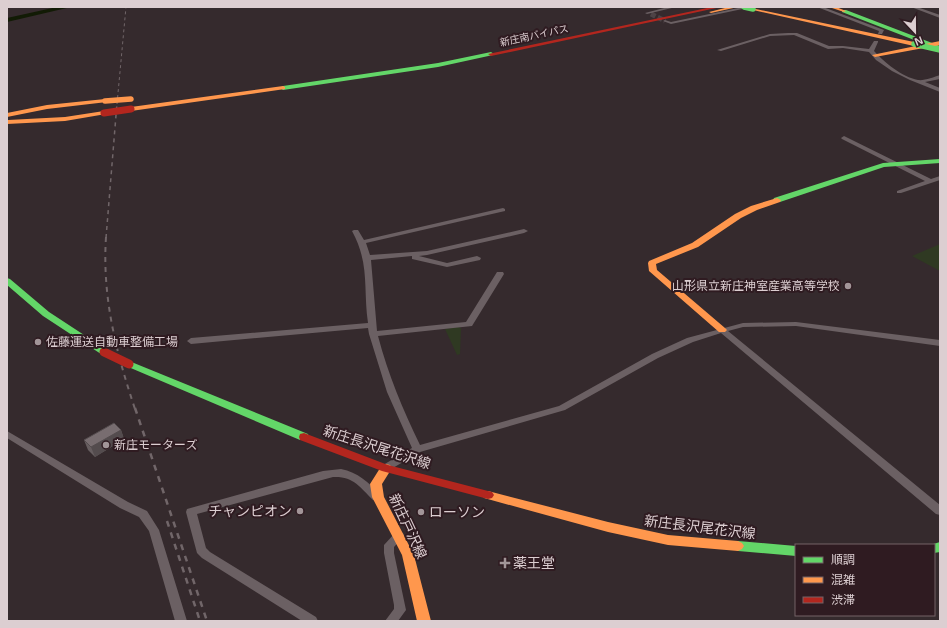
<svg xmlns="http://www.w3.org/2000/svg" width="947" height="628" font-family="Helvetica,'Noto Sans JP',sans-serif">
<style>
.green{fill:#2f3922}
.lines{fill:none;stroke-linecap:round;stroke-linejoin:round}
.river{fill:#121b05;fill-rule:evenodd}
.street-tunnel{stroke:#4e4346;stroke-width:5;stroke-dasharray:5 2.5;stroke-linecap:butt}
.street{fill:#6b6063;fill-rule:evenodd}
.fast{fill:#63d668;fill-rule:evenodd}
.slow{fill:#ff974d;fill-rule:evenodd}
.jam{fill:#b3261e;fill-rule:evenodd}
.rail-far3{stroke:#716669;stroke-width:1;stroke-dasharray:3 3;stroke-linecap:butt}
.rail-far2{stroke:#716669;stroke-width:1.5;stroke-dasharray:4 4;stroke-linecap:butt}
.rail-far1{stroke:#716669;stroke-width:2;stroke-dasharray:5 5;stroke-linecap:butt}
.rail{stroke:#716669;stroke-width:2.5;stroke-dasharray:6 6;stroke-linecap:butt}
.fast-bridge{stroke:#63d668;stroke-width:5.5}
.slow-bridge{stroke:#ff974d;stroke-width:5.5}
.jam-bridge-far1{stroke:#b3261e;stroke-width:7}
.jam-bridge{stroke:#b3261e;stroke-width:9}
.wall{fill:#675e60}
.shaded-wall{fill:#544c4e}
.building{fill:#786d70;stroke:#544c4e}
.poi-dot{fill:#a29598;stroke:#2f1b21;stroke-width:1.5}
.labels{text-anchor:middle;stroke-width:4;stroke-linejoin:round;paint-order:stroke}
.far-street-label{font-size:10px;fill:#dcced1;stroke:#2f1b21}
.poi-label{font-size:12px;fill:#dcced1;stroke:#2f1b21;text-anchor:start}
.near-street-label{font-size:14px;fill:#dcced1;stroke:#2f1b21}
.near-poi-label{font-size:14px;fill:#dcced1;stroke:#2f1b21;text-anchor:start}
</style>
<rect width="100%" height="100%" fill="#352a2d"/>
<path class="green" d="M940,244V271L912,256Z
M458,327L461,328L460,354L457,355L445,329Z"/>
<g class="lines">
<path class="river" d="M57,7H71L7,22V18Z"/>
<path class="street-tunnel" d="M651,14L665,21"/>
<path class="street" d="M668,7H676L647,14L645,13Z
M743,7H752L671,24L663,21L665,20L671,22Z
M817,7H823L884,30L882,34H878L879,31Z
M911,7H917L940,15V18Z
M788,33H797L829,46H843L869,49L874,41H878V42L874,51C884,62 902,77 918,80C924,81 934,77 940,75V79L925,82L940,88V92L910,80L892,71L876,60L869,52L843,48L828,49L794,35L770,36L721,51L717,50L770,34Z
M844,136L931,179L940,176V180L901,193H897V191L925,181L842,139L841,138Z
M503,208L505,209V211L366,243L370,255L427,251L524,229L528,231L524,233L427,255L419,256L447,263L477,256L481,258L480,260L447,267L412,259V256L371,260L377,331L466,322L497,272H503L504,274L472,326L378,336C388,374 403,410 420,445L559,406L652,354L687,338L743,323L796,322L940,340V346L796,326L743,327L728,331L940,505V515L936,514L721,333L693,342L658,358L565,410L420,452L386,472L383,471L381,468L383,465L412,448L387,392L369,334L368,328L191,344L187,341L191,338L368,323C363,288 370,264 352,231L354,230H358L364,240Z
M7,431L128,502L147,511L159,530L187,621H175L149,531L139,517L120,508L7,438Z
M341,469C358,472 368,483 381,494L382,497L381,500L377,501L373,500C360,487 353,476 333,477L197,514L206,548L210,552L316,617L318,621H302L202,558L197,553L186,512L187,509L323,471Z
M399,532L403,533L404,536L394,547V553L406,610L398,621H385L394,609V605L384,553V545L395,533Z"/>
<path class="fast" d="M842,10H846L940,46V50L842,12Z
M491,52L494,54L493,55L438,67L283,90L280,88L283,86L438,63Z
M940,159V163L884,167L780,202H774L773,200L774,198L883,163Z
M7,278L10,279L49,312L107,350L109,352L107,354H101L43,316L7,285Z
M129,361L308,434L309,437L308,440H300L126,366L124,364L126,362Z
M738,541L796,546V556L738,551L734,549L732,546L734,543Z
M940,542V552L934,553V545H930Z"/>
<path class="slow" d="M729,7H738L711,13L709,12Z
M829,7H836L846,11L844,12Z
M751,8L914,42L917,44L914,46L753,10H751Z
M940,41V45L875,57L872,55Z
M283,86L285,87V89L131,111L128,109L131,107Z
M105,99L108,101L107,102L47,109L7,117V113L47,105Z
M104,111L106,112V114L65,121L7,124L8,120L65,117Z
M777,198L781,200L780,202L757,210L741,218L698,247L656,264L657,270L725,328L727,330L725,332H719L649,271L648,263L649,261L692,243L735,214L751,206Z
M386,464L390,465L392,468L382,484L384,497L414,555L431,621H417L402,555L372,497L370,484L382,465Z
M488,491L608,522L668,535L738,541L742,543L744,546L742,549L738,551L668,545L608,532L484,498L482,495L484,492Z"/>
<path class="jam" d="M712,7H721L491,56L488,54Z
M304,433L388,465L488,491L492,492L494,495L492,498L488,499L382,471L300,440L299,437L300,434Z"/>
<path class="rail-far3" d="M117,104L126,7"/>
<path class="rail-far2" d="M106,238L117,103"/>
<path class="rail-far1" d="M106,237C102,297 116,352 135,409"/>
<path class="rail" d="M135,408L207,621
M167,521L200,621"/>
<path class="fast-bridge" d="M744,7L753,9
M914,44L940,50"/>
<path class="slow-bridge" d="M105,101L131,99"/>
<path class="jam-bridge-far1" d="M104,113L131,109"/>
<path class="jam-bridge" d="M104,352L129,364"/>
</g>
<path class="wall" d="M121,430L124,439L95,457L88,450L84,440Z"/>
<path class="shaded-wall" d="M121,430L124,439L95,457L91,447Z"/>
<path class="building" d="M114,423L121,430L91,447L84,440Z"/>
<g class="poi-dot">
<circle cx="848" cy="286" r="4"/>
<circle cx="38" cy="342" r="4"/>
<circle cx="106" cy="445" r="4"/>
<circle cx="300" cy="511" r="4"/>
<circle cx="421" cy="512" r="4"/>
<path d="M503 557h4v4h4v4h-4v4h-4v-4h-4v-4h4z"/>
</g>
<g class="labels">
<g class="far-street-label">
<text transform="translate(534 35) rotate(-12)" y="4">新庄南バイパス</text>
</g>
<g class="poi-label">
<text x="840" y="290" text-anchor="end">山形県立新庄神室産業高等学校</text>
<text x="46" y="346">佐藤運送自動車整備工場</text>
<text x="114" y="449">新庄モーターズ</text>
</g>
<g class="near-street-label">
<text transform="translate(377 447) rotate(18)" y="5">新庄長沢尾花沢線</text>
<text transform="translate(408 526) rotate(65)" y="5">新庄戸沢線</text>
<text transform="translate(700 527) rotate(7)" y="5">新庄長沢尾花沢線</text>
</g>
<g class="near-poi-label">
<text x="292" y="516" text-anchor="end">チャンピオン</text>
<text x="429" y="517">ローソン</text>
<text x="513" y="568">薬王堂</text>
</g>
</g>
<rect width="947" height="628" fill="none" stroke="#dcced1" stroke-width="16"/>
<rect x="795" y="544" width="140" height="72" fill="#2f1b21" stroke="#746367"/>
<rect x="803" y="557" width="20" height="6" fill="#63d668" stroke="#746367"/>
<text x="831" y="564" font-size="12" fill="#dcced1">順調</text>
<rect x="803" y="577" width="20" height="6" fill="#ff974d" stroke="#746367"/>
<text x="831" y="584" font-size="12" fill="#dcced1">混雑</text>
<rect x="803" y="597" width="20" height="6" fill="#b3261e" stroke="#746367"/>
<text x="831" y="604" font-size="12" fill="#dcced1">渋滞</text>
<g transform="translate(915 32) rotate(158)" stroke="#2f1b21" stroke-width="3" paint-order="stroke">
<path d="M0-3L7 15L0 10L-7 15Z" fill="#dcced1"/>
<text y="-6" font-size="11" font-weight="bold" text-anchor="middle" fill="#dcced1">N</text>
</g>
</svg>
